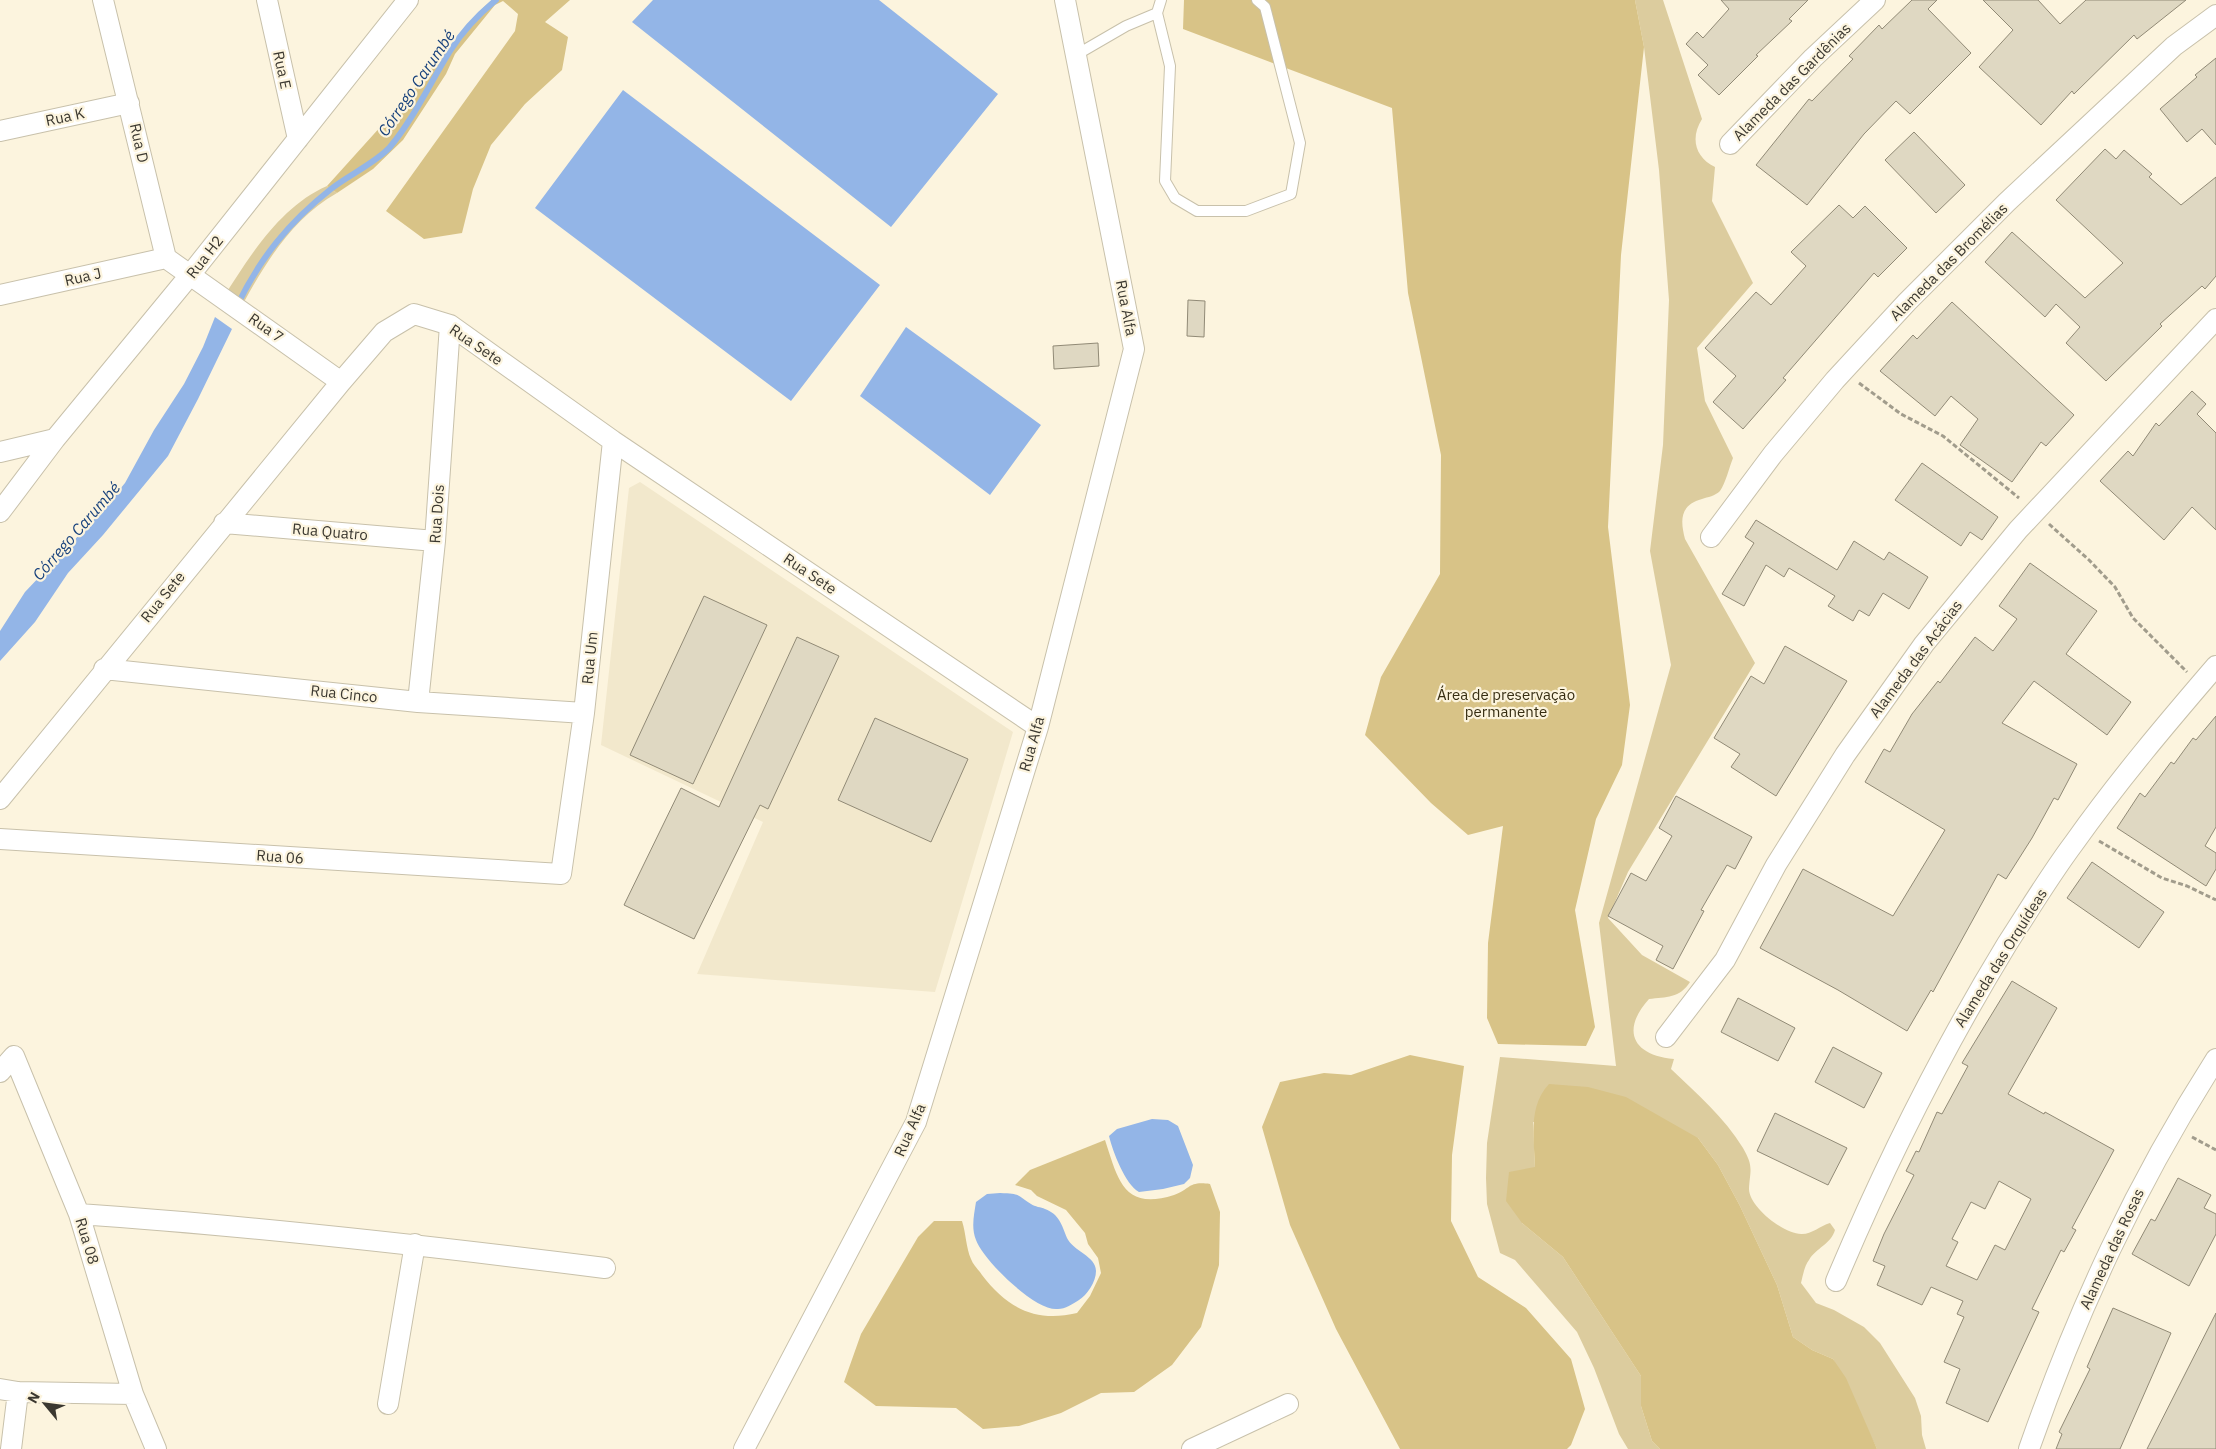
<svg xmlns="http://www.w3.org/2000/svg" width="2216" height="1449" font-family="'IBM Plex Sans',sans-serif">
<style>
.built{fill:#f2e8cc}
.green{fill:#dccc9e}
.forest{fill:#d8c387}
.water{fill:#93b5e7}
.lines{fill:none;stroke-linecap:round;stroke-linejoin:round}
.stream{stroke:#93b5e7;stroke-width:6}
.building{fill:#dfd8c2;stroke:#918a76;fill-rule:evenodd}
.lane-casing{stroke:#c8c1ab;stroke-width:12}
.street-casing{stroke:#c8c1ab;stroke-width:22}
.path{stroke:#a19c8c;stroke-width:3;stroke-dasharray:5 2.5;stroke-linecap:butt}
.lane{stroke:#fff;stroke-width:10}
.street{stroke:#fff;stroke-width:20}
.labels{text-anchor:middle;stroke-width:4.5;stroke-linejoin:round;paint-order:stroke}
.street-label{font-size:15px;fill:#3b3830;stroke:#fcf4de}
.park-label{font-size:15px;fill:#372e13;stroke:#fcf4de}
.water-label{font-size:16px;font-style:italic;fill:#17417c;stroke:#fcf4de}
</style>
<rect width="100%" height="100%" fill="#fcf4de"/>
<path class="built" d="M640,482L1013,732L935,992L697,974L763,822L601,745L629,488Z"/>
<path class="green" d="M1635,0H1663L1702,119C1690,138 1695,157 1715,167L1712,201L1753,283L1697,348L1705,401L1733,458C1729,468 1726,482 1720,491C1715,496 1708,497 1702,499C1680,505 1680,520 1685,539L1755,663L1628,872L1608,918L1642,955L1690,982C1680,998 1666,997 1649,999C1621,1030 1632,1055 1674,1059L1671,1069C1697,1094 1724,1117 1743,1148C1754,1167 1750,1170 1749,1189C1749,1207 1785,1235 1802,1234C1812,1234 1820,1226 1830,1223L1835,1230C1831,1244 1816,1248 1809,1260C1804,1267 1803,1275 1801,1283L1816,1303L1834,1310L1864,1327L1880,1343L1915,1398L1921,1416L1922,1435L1926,1449H1877L1833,1359L1812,1350L1793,1337L1777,1285L1740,1206L1718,1165L1698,1138L1533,1122L1535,1168L1522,1223L1563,1257L1641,1376V1406L1652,1441L1660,1449H1628L1619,1434L1594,1368L1577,1332L1515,1260L1500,1253L1487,1204L1486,1178L1487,1143L1500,1057L1616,1066L1599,923L1671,665L1650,551L1663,445L1669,300L1659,170L1644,47Z
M327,186L337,193C294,217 267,260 244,302L228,290C253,251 283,205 327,186Z"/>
<path class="forest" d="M492,0H570L545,22L568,37L562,70L525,104L491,145L473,189L462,233L424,239L386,211L515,31L518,14L503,1L495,5L455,54L446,74L403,140L373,169L337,193L327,186L401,104L483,8Z
M1184,0H1635L1644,47L1621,255L1608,527L1630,705L1622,765L1596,819L1575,910L1595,1027L1586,1046L1498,1044L1487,1018L1488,943L1503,826L1468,835L1431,803L1365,735L1381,677L1440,574L1441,455L1408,293L1392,108L1183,29Z
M1410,1055L1464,1066L1452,1155L1451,1221L1478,1277L1526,1308L1571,1359L1585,1409L1571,1445L1567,1449H1400L1336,1329L1290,1225L1262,1127L1280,1082L1324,1073L1351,1075Z
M1549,1084L1588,1087L1626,1097L1698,1138L1718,1165L1740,1206L1777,1285L1793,1337L1812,1350L1833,1359L1846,1378L1877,1449H1660L1652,1441L1641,1406V1376L1563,1257L1522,1223L1506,1201L1509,1172L1535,1167C1534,1138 1528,1106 1549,1084Z
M1105,1140C1118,1179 1123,1211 1174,1195C1191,1189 1188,1181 1210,1184L1220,1212L1219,1265L1201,1327L1172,1365L1134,1392L1101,1393L1061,1413L1019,1426L983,1429L956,1408L876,1406L844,1382L861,1334L918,1237L934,1221H962C966,1233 966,1248 971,1259C973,1265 979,1270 982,1275C1007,1308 1036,1323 1077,1313L1090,1296L1101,1273L1098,1258L1088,1244L1085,1233L1066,1210L1037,1196L1031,1190L1015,1185L1030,1170Z"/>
<path class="water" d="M653,0H879L998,94L891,227L632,22Z
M623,90L880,285L791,401L535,208Z
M215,317L232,329L198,399L168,456L103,535L68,573L35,622L0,661V631L25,592L100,513L125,483L154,430L184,384L203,347Z
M906,327L1041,425L990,495L860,396Z
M1152,1119L1168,1120L1178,1126L1193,1165L1190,1178L1184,1184L1163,1189L1139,1192C1125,1184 1113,1152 1109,1136L1117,1129Z
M1000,1193C1021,1194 1015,1194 1031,1204C1035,1207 1041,1207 1045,1209C1059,1214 1062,1225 1067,1238C1073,1251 1096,1256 1096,1271C1096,1282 1087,1295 1079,1300C1073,1304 1065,1309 1058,1309C1036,1312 983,1260 976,1240C971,1228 974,1215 976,1202L987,1194Z"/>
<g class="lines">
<path class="stream" d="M237,306C260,258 289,222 331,189C347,176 377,162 390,147C414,118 430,83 450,51C462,32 479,14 496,0"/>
</g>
<path class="building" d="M1721,0H1808L1789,19L1792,21L1756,55L1758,56L1719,95L1698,75L1708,65L1686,44L1697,32L1703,38L1729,9Z
M1912,0H1937L1928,9L1971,53L1910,114L1896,101L1864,134L1807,205L1756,165L1809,99L1812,101L1853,59L1849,56L1879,25L1882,29Z
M1983,0H2038L2060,24L2086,0H2186L2137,39L2134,35L2074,94L2072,91L2041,125L1979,67L2013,30Z
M2216,58V145L2202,129L2187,142L2160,109L2197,77L2195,75Z
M1914,132L1965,185L1936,213L1885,160Z
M2105,149L2116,159L2124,150L2152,174L2149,177L2181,205L2216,177V276L2205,289L2202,286L2160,324L2162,326L2106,381L2066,343L2080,327L2056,304L2045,317L1985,262L2012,232L2085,298L2123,263L2056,200Z
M1839,205L1853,218L1865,206L1907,248L1878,277L1874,273L1783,378L1786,380L1743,429L1713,402L1736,376L1705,348L1756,292L1771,305L1806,266L1791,252Z
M1188,300L1205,301L1204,337L1187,336Z
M1952,302L2074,415L2046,446L2041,442L2012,482L1960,445L1978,419L1951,396L1935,416L1880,371L1913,335L1917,339Z
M1098,343L1099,366L1054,369L1053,346Z
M2192,391L2206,404L2197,414L2216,433V530L2192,507L2164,540L2100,481L2128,451L2133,456L2156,423L2159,426Z
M1922,463L1998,517L1982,540L1970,532L1961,546L1895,500Z
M1756,520L1837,570L1854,541L1884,560L1889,552L1928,577L1909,609L1883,593L1869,616L1859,610L1853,621L1828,606L1835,596L1789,568L1784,577L1766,565L1744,606L1722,594L1754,543L1745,537Z
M2030,563L2097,611L2066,654L2131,702L2107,735L2034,681L2002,723L2077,764L2058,800L2054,798L2032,838L2006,879L1998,874L1933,992L1931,990L1907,1031L1838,990L1760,948L1803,869L1893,916L1945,830L1865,782L1884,749L1890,752L1912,714L1938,681L1940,683L1975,637L1993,651L2017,619L1999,606Z
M704,596L767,625L693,784L630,755Z
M797,637L839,656L768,809L760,805L694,939L624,905L681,788L719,807Z
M1785,646L1847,681L1776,796L1731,767L1740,754L1714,738L1751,676L1764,684Z
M2216,716V827L2205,846L2216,853V869L2206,886L2117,828L2140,793L2145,797L2171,762L2174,764L2193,738L2196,740Z
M875,718L968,759L931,842L838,800Z
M1676,796L1752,837L1735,869L1727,865L1701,910L1704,911L1673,969L1656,960L1663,946L1608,916L1631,873L1646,881L1672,836L1659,828Z
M2092,862L2164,912L2139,948L2067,898Z
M2012,981L2057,1008L2008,1094L2044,1114L2045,1112L2114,1150L2072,1228L2076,1230L2064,1252L2061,1250L2032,1309L2039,1312L1988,1422L1946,1403L1960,1369L1944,1362L1964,1317L1957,1314L1963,1301L1931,1287L1922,1305L1877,1285L1885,1266L1873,1261L1884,1234L1914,1175L1906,1171L1916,1151L1919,1152L1937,1112L1942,1114L1968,1066L1962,1063ZM1999,1181L2031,1199L2005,1250L1995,1245L1977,1280L1946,1266L1958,1242L1952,1239L1971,1202L1985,1209Z
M1738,998L1795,1028L1778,1061L1721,1032Z
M1833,1047L1882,1073L1864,1108L1815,1082Z
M1775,1113L1847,1148L1828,1185L1757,1151Z
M2178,1178L2211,1195L2204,1208L2216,1214V1234L2189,1286L2132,1254L2151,1219L2155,1221Z
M2113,1308L2171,1333L2120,1449H2056L2062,1434L2059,1432L2090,1369L2087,1367Z
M2216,1313V1449H2147Z"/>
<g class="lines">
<defs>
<path id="lane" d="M1157,13L1161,0
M1076,55L1126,26L1157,13L1170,66L1165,181L1175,198L1197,211H1246L1291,194L1300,143L1265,7L1257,0"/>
<path id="street" d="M103,0L166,258L341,382
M267,0L298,139
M0,131L129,103
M1730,144L1813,58L1875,0
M0,295L166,258
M0,452L55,439
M0,512L55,439L190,275L408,0
M224,523L435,541
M1711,537L1773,454L1835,380L1907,302L2007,202L2174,46L2216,15
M104,669L418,702L584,713
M418,702L435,541L450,325
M0,799L341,382L384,332L414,314L450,325L613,441L1038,727
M0,839L561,874L584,713L613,441
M1666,1037L1725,960L1776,865L1845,755L1924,644L2018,530L2216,319
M0,1072L14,1056L79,1214L133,1394L156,1449
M79,1214C255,1226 430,1246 605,1268
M1836,1281C1886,1162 1940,1054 2007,944C2029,910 2050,875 2074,843C2118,781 2167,723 2216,666
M0,1389L18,1392L133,1394
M388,1404L415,1244
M11,1449L18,1392
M744,1449L916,1122L1038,727L1134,349L1065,0
M1192,1449L1288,1404
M2029,1449C2078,1309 2136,1184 2216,1059"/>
</defs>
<use href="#lane" class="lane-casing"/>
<use href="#street" class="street-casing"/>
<path class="path" d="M1859,383L1901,414L1943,436L2019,498
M2049,524L2089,560L2115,587L2133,618L2187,672
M2099,841L2162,878L2187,886L2216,900
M2192,1137L2216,1150"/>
<use href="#lane" class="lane"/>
<use href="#street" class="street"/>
</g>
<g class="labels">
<g class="street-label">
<text transform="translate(282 70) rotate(78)" y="5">Rua E</text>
<text transform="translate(1792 82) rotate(-45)" y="5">Alameda das Gardênias</text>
<text transform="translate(65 117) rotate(-12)" y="5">Rua K</text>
<text transform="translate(139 143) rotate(77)" y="5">Rua D</text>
<text transform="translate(205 257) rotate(-52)" y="5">Rua H2</text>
<text transform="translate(1949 262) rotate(-45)" y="5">Alameda das Bromélias</text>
<text transform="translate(83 277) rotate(-13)" y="5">Rua J</text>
<text transform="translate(1126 308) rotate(79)" y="5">Rua Alfa</text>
<text transform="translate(266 328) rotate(35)" y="5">Rua 7</text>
<text transform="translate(476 345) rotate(34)" y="5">Rua Sete</text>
<text transform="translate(437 514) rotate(-86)" y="5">Rua Dois</text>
<text transform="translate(330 532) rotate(5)" y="5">Rua Quatro</text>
<text transform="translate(810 574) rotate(34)" y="5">Rua Sete</text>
<text transform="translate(163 597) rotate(-51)" y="5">Rua Sete</text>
<text transform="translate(590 658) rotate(-84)" y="5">Rua Um</text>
<text transform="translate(1916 659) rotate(-53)" y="5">Alameda das Acácias</text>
<text transform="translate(344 694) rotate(6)" y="5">Rua Cinco</text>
<text transform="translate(1032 744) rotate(-74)" y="5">Rua Alfa</text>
<text transform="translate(280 857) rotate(4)" y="5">Rua 06</text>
<text transform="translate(2001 958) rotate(-58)" y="5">Alameda das Orquídeas</text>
<text transform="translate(910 1130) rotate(-66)" y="5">Rua Alfa</text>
<text transform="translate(87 1241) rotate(73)" y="5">Rua 08</text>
<text transform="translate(2112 1249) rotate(-65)" y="5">Alameda das Rosas</text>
</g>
<g class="park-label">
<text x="1506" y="700">Área de preservação<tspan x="1506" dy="17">permanente</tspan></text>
</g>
<g class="water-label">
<text transform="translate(416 83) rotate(-56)" y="6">Córrego Carumbé</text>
<text transform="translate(76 531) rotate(-49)" y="6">Córrego Carumbé</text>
</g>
</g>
<g transform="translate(45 1404) rotate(299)" stroke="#fcf4de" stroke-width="4" paint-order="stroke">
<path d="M0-4L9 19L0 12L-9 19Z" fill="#3b3830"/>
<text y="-8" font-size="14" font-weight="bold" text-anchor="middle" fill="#3b3830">N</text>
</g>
</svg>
